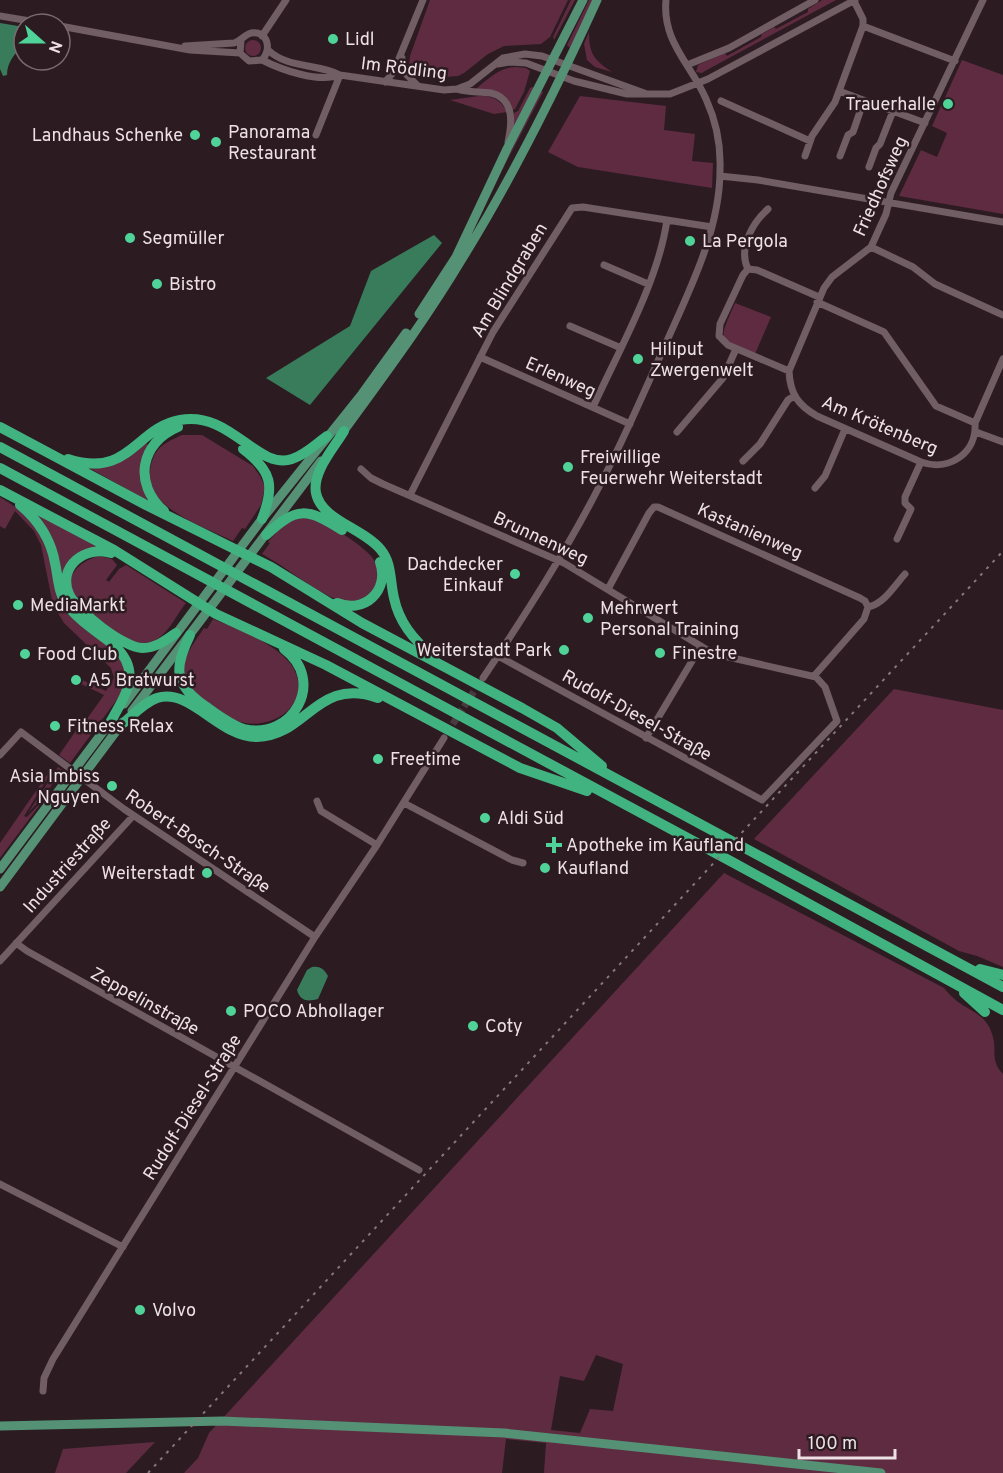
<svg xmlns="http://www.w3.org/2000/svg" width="1003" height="1473" font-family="Overpass,sans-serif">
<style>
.green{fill:#5f2b41;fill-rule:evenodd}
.water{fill:#387c5c}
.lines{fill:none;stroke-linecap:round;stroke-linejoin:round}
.minor-tunnel{stroke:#493a3f;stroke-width:7;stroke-dasharray:7 3.5;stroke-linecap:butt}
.minor{stroke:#715d64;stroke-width:7}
.major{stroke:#549175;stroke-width:9}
.highway{stroke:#40b380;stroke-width:10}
.rail{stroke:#85777c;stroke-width:2;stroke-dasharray:3 6;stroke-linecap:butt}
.poi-dot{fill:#4fd398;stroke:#2c1c22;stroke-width:2}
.labels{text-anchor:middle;stroke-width:5;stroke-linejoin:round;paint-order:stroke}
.poi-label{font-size:18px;fill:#ede1e5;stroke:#2c1c22;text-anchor:start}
.street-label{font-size:18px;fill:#ede1e5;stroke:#2c1c22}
</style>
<rect width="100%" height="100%" fill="#2c1c22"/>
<path class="green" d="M430,0H568L550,37L541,44L504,46L488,54L464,73L458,76L444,77L418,73L411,70L409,67L410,56Z
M571,0H575L554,40L553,37Z
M589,0H594L570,48L567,45Z
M822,0H836L705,71L702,73L696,72L698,65L725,53L727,56L761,37L762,34L774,27L776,29L808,12V9Z
M589,32C589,54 594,60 612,72L595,67L587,60L584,44Z
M245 48a8 8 0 1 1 16 0a8 8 0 1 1-16 0Z
M962,60L1003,75V214L899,196L921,150L937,157L947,133L932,126Z
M516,67L526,68L530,71L524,92L515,109L512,110L506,100L476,89C488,79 500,67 516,67Z
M532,87L534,88L515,126L513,125L514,113L518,111L530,88Z
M541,91L543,92L500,174Z
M479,96C492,95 501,100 507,112L494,114L450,100Z
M580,96L666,106L664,130L695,134L692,161L713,163L712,188L578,167L548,152Z
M735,303L771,317L755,354C715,339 719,341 735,303Z
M182,435H202L253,466L260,476L265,487L261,505L245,529L242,528L233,541C207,528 142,507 150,470C154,447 163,444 182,435Z
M146,443L148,445C140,463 141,480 147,500L89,468C114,463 127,460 146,443Z
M0,497L20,510L40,532L54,571L118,655L126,670L121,694L70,763L59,755L82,722L84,723L104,695L79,683L80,679L106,691L114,678L111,668L64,623L53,605L41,545L34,531L15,511L5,529L0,526Z
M31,511L99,547L88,549L62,584Z
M300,517C306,518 312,519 318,521C330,524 368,549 374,560C388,582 365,608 341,601C313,591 288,568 262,554L270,543L268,542L283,524Z
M99,556L112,559L117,565L106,580L109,582L119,569L126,565L186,603C176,615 168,636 150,643C143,645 134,643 128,640C116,633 81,606 74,595C62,576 82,560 99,556Z
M213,619C237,628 281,646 294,669C311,703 277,728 245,723C231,721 217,709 206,701C169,676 184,657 204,628L207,629Z
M894,689L1003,710V967L977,956L959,951L754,839Z
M58,767L62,770L45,795L28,813Z
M49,772L51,773L24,816L27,817L45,798L0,858V843Z
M724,873L944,988C948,993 953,998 958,1002C971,1011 987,1016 992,1034C998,1050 989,1059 1003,1074V1473H544L546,1443L506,1439L502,1473H184L198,1458L209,1433ZM596,1355L623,1364L613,1411L590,1409L580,1433L551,1430L560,1376L584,1381Z
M155,1442L126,1473H55L63,1449Z"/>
<path class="water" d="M0,23L24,27V45C15,53 7,62 7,75L3,76L0,69Z
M434,235L442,243L310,405L266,378L350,326L371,271Z
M312,967C320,966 324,969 328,976L318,999C308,1002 300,1001 297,990L307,970Z"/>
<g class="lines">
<path class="minor-tunnel" d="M447,733L480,682"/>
<path class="minor" d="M983,0L891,193L886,214L871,247L832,277L824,288L789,371C790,394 798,405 817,416L921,462C949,472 977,453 975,423L1003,359
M854,1L863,19V26L955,61
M0,16L48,24
M60,26L190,50L240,53
M262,36L286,0
M185,46L234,43C241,41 244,35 251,33C268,30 272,50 262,60L249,61L240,53L241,41
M268,50C288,69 317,63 340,75L444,90L457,89L470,84L503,58L525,54L542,56L647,94
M402,58L403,71L418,86
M262,60C282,70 318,83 340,75
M498,64L510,62L526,63L574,81L627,94H670L708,79L855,0
M687,65L729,48L815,0
M385,82L393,73L423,0
M457,89C468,93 479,91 491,93C515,99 512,124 508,142
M839,91L925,123
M721,101L810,141
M316,135L340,75
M805,156L812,136L835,102L863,26
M840,156L848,135L853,132L864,100
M869,167L876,148L880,144L893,111
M720,176L758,180L1003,222
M871,247L913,267L935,284L1003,315
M604,265L648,284
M748,269L743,275L720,324L719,336L728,345L789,371
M748,269L757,270L819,297
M748,269C738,249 752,223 768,209
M817,302L884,332L936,406L975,423
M570,326L621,348
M480,357L630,424
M593,407C619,350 658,282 667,220
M677,432L723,378L736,349
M976,432L1003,442
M743,461L760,444L788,400L794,396
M361,469L371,478L383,484L564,563L709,651L728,657L816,677L825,687L837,721L762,800L498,656
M815,488L825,476L845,429
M410,495L493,332L572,208L583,207L712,227
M897,539L911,509L905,503V497L921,462
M608,589L649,513L654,507H658L860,598L865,601L868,607
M868,607C884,604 895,585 905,574
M814,676L864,619L868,607
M483,678C525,615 567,550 601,483C625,437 645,390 666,343C690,289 720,230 720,170C721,146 716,121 706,99C691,64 662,42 666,0
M646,738L701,646
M0,755L21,732L124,809L315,937
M317,801L321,811L377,845
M404,803L512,860L523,863
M16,943L27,951L419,1170
M0,961L133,816
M0,1184L123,1247
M43,1391L44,1378L53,1359L315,937L377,845L444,738"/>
<path class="major" d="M419,314L456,257L507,149L583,0
M340,436C382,378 425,321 462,259C513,177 557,88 597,0
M124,704L262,519L362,394L406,333
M132,711L321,461
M0,869L114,717
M0,887L123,722
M0,1426L222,1421L504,1433L881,1473"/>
<path class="highway" d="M0,427L146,505L271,567L362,623L522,708L557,728L602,766
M344,431C334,448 312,472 316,493C321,520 365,529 381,550C392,563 390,582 394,598C399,622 413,639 432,655
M0,447L1003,987
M243,449C272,471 275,486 262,519
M68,459C130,479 135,428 180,420C230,410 258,471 292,459C305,455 316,444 327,436
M0,468L734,863L1003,1010
M0,490L114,550L216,614L326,665L520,768L587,791
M20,505C38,520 51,540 55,563C58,576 58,592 66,603C77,620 99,633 115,646C142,672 126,694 111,721
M164,511C133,484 140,443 178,427
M266,535C297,506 307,508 342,530
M111,553C86,545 57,566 69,594C76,610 125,649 143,648C156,648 166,640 176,633
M337,603C364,614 390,591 380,562
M190,635C176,664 172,682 201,703C214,712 228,724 244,729C292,741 327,681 284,649
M120,726C132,716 143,703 157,698C190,687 220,738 257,737C307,736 317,676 378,698
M980,969L1003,975
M964,993L985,1012"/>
<path class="rail" d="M148,1473L1003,551"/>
</g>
<g class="poi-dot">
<circle cx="333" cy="39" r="6"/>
<circle cx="948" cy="104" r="6"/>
<circle cx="195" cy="135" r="6"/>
<circle cx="216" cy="142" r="6"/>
<circle cx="130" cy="238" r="6"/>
<circle cx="690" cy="241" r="6"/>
<circle cx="157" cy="284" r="6"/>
<circle cx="638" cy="359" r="6"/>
<circle cx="568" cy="467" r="6"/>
<circle cx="515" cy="574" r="6"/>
<circle cx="18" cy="605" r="6"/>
<circle cx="588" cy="618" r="6"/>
<circle cx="564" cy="650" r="6"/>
<circle cx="660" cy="653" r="6"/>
<circle cx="25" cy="654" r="6"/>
<circle cx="76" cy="680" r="6"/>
<circle cx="55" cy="726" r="6"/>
<circle cx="378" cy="759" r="6"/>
<circle cx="112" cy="786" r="6"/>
<circle cx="485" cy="818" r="6"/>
<path d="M551 836h6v6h6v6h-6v6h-6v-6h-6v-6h6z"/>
<circle cx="545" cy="868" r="6"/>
<circle cx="207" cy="873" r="6"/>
<circle cx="231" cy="1011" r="6"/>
<circle cx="473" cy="1026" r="6"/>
<circle cx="140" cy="1310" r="6"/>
</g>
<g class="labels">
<g class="poi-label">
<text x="345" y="45">Lidl</text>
<text x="936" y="110" text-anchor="end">Trauerhalle</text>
<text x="228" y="138">Panorama<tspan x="228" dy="21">Restaurant</tspan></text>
<text x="183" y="141" text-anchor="end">Landhaus Schenke</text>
<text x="142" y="244">Segmüller</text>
<text x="702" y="247">La Pergola</text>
<text x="169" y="290">Bistro</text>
<text x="650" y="355">Hiliput<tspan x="650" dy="21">Zwergenwelt</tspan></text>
<text x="580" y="463">Freiwillige<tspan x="580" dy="21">Feuerwehr Weiterstadt</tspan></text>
<text x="503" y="570" text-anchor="end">Dachdecker<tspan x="503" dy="21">Einkauf</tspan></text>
<text x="30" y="611">MediaMarkt</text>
<text x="600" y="614">Mehrwert<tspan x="600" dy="21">Personal Training</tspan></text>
<text x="552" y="656" text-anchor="end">Weiterstadt Park</text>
<text x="672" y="659">Finestre</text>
<text x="37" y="660">Food Club</text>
<text x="88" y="686">A5 Bratwurst</text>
<text x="67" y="732">Fitness Relax</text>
<text x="390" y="765">Freetime</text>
<text x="100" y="782" text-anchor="end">Asia Imbiss<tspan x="100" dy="21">Nguyen</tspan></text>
<text x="497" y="824">Aldi Süd</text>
<text x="566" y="851">Apotheke im Kaufland</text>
<text x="557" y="874">Kaufland</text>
<text x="195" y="879" text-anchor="end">Weiterstadt</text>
<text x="243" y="1017">POCO Abhollager</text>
<text x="485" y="1032">Coty</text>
<text x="152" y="1316">Volvo</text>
</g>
<g class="street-label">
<text transform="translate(404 68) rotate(7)" y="6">Im Rödling</text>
<text transform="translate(880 186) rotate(-66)" y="6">Friedhofsweg</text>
<text transform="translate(509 280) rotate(-59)" y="6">Am Blindgraben</text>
<text transform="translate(561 377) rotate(24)" y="6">Erlenweg</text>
<text transform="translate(880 425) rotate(23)" y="6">Am Krötenberg</text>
<text transform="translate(750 531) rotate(24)" y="6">Kastanienweg</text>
<text transform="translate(541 538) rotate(25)" y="6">Brunnenweg</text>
<text transform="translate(637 715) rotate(29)" y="6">Rudolf-Diesel-Straße</text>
<text transform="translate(198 841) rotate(34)" y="6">Robert-Bosch-Straße</text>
<text transform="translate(67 865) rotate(-48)" y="6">Industriestraße</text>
<text transform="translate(145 1001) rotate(29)" y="6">Zeppelinstraße</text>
<text transform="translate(192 1107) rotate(-58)" y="6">Rudolf-Diesel-Straße</text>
</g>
</g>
<g transform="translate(42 42) rotate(111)"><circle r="28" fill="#2c1c22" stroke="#796b70" stroke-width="1.5"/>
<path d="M0-4.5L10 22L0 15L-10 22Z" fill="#4fd398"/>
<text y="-9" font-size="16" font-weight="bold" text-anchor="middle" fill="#ede1e5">N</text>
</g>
<path d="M799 1449v9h96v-9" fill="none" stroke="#ede1e5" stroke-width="3"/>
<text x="808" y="1449" font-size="18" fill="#ede1e5" stroke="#2c1c22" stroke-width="4.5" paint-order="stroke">100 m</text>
</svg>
